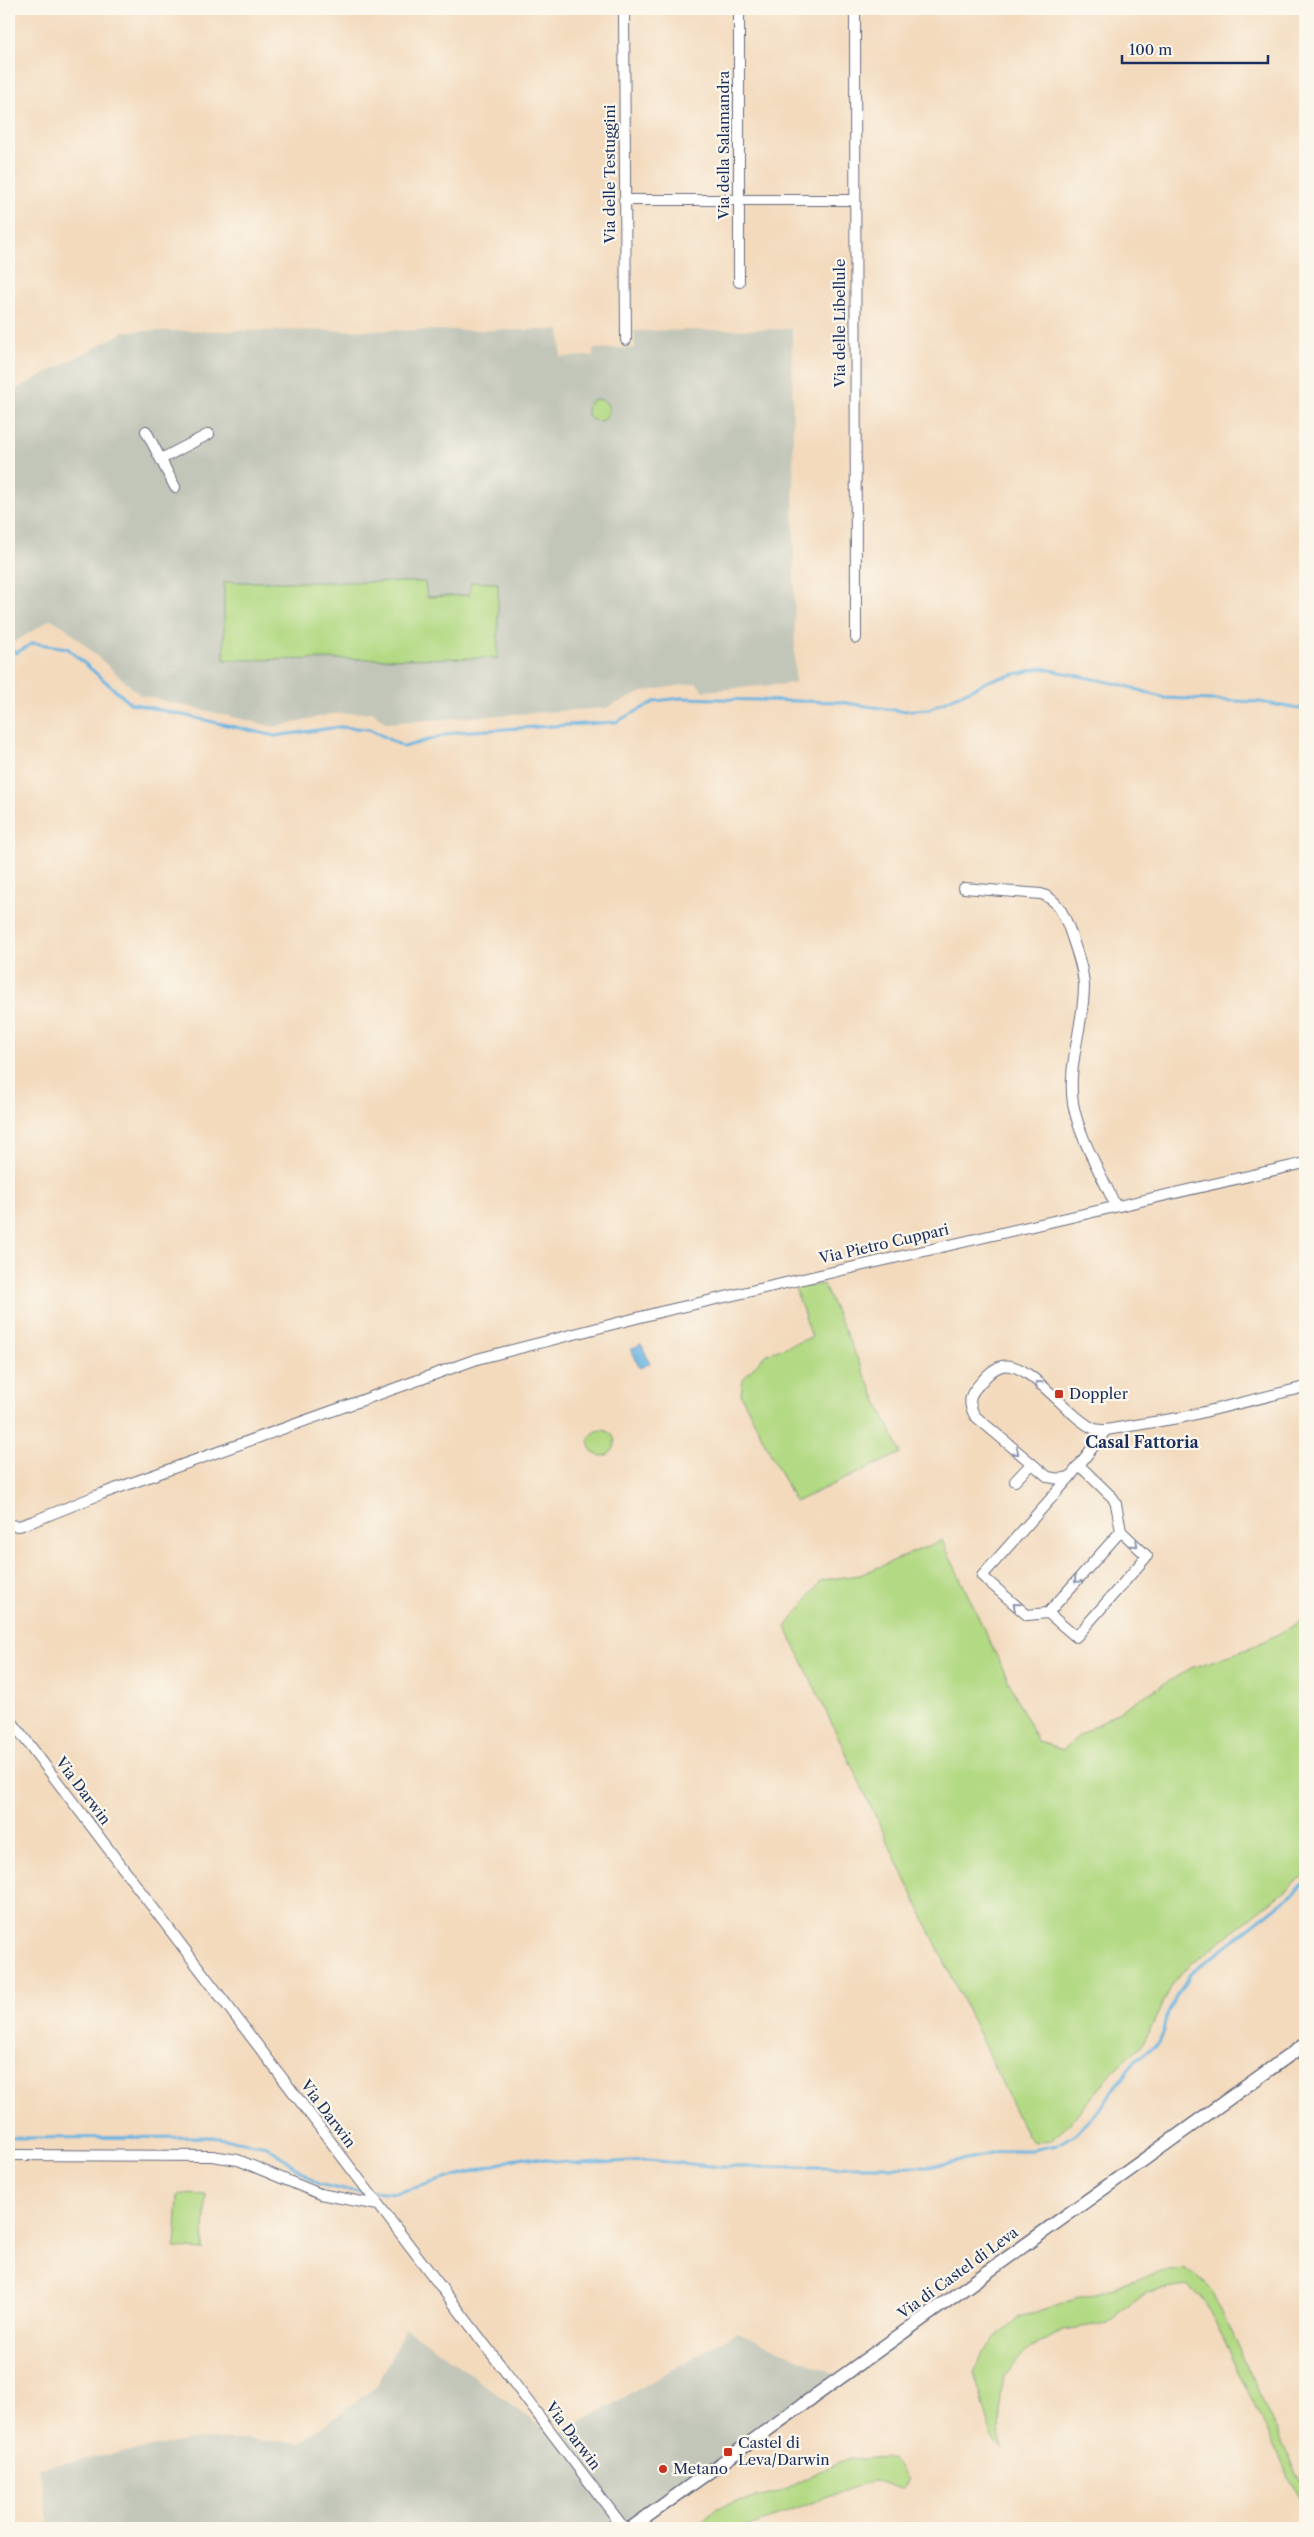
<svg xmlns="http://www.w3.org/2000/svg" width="1314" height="2537" font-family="'Libre Caslon Text',serif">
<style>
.industrial{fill:#c2c6b9}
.green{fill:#b2d983;stroke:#668470}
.water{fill:#67b3e0;stroke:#41719f}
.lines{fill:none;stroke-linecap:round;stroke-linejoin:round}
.stream{stroke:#67b3e0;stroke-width:3}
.minor-casing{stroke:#676b7f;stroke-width:12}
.tertiary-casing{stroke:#676b7f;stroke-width:15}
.minor{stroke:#fff;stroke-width:10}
.tertiary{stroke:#fff;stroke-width:12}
.oneway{stroke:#8d97ae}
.poi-dot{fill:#c8321e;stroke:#fbf7ec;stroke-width:2}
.labels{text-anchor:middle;stroke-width:4.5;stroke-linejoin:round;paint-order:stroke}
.street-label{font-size:15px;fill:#1b2f5e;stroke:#fbf7ec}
.poi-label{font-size:15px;fill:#1b2f5e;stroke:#fbf7ec;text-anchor:start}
.neighbourhood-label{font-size:16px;font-weight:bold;fill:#1b2f5e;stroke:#fbf7ec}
</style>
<rect width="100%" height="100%" fill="#fbf7ec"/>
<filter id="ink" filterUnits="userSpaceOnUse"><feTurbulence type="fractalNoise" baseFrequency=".02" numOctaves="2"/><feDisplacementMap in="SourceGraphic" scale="10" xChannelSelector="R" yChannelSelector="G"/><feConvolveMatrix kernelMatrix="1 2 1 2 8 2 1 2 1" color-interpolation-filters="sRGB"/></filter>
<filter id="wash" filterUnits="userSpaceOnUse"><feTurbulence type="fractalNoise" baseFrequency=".0096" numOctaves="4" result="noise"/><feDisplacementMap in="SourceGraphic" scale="20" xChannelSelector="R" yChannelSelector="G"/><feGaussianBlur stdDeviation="1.12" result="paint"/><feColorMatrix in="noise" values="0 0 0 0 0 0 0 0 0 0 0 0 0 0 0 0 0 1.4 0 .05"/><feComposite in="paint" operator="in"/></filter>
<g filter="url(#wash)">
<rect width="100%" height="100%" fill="#f3dabd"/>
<path class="industrial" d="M792,329L795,683L704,691L696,683L646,691L605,708L386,723L373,712L331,714L275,727L140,695L66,628L51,619L15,642L9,633V393L121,334L122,331L560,330L561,357L593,356V349L635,348L634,331Z
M406,2327L555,2437L738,2332L840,2377L631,2528H50L38,2468L196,2439L301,2442L377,2386Z"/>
<path class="green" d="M587 410a11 11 0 1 1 22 0a11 11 0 1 1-22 0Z
M224,582H425L427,597L469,595L471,582L498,583V658L224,660Z
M823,1284L901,1453L795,1502L741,1395L743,1379L765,1355L812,1337L795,1288Z
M589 1443a13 13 0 1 1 26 0a13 13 0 1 1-26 0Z
M942,1540L1037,1741L1063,1750L1081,1734L1191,1668L1251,1648L1297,1624L1305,1617V1875L1182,1972L1172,1985L1143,2044L1118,2066L1072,2121L1050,2140L1033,2142L1027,2136L786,1627L822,1580L860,1575Z
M178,2194L206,2195L203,2250L175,2248Z
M1184,2269L1198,2278L1212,2291L1305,2492V2510L1204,2300L1187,2286L1146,2292L1107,2323L1064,2330L1026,2351L1003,2377L1000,2430L1002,2449L992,2435L974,2373L983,2353L1000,2333L1019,2317L1160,2272Z
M885,2457L894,2461L908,2480L904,2489C891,2488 885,2481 872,2481L758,2523L736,2528H695L717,2507L778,2493L839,2461Z"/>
<path class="water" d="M641,1344L650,1363L640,1368L631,1349Z"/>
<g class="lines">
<path class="stream" d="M9,647L16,653L33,643L67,648L130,703L275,736L339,727L369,729L404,747L456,732L616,722L656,701L680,698L839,702L901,711L929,709L991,680L1041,668L1123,685L1164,698L1260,702L1299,709L1305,706
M9,2138L212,2137L267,2146L318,2184L344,2190L364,2191
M373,2191L396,2193L523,2157L580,2164L648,2160L721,2167H928L1010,2150H1032L1057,2145L1076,2133L1102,2106L1136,2059L1159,2043L1164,2031L1168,2012L1189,1975L1305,1884"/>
</g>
</g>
<g filter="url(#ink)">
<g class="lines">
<defs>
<path id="minor" d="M624,9L626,340
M739,9V282
M855,9L856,638
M624,200H855
M146,431L175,487
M161,459L209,434
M964,888L1041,894C1057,899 1063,913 1069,928C1075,947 1083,966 1084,986C1084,1025 1067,1064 1073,1103C1079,1138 1101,1173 1115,1205
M1080,1466L1113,1498L1116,1504L1121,1531L1147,1556L1076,1637L1048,1613L1027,1615L982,1576L1070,1477L1106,1430
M1070,1477L1060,1479L1048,1477L975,1416C969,1406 968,1397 976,1388C983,1380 991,1369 1002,1366C1028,1359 1069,1419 1095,1429C1098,1430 1103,1430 1106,1430L1184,1417L1305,1387
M1015,1481L1031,1464
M9,1525L19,1526L34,1521L101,1494L477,1359L660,1312L1305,1163
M1048,1613L1121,1531
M9,1718L624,2528
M9,2155L212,2156L238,2160L320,2194L378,2205"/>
<path id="tertiary" d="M631,2528L1305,2044"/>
</defs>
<use href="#minor" class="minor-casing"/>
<use href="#tertiary" class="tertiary-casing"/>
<use href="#minor" class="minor"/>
<use href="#tertiary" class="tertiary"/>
</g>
<defs><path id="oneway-chevron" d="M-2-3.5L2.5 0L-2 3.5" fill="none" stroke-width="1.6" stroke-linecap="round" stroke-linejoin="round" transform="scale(1.25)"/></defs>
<g class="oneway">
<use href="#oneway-chevron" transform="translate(1038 1384) rotate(-139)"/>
<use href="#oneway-chevron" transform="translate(1016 1452) rotate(39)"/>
<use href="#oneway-chevron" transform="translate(1135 1544) rotate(44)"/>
<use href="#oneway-chevron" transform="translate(1077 1580) rotate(132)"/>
<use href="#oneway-chevron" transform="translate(1016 1606) rotate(-139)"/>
</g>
</g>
<g class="poi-dot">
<rect x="1054" y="1389" width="10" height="10" rx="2.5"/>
<rect x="723" y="2447" width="10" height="10" rx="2.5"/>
<circle cx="663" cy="2469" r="5"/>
</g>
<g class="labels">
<g class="street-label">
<text transform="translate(724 145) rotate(-90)" y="5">Via della Salamandra</text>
<text transform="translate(610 174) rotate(-90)" y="5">Via delle Testuggini</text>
<text transform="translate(840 323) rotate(-90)" y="5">Via delle Libellule</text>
<text transform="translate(884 1244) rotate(-13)" y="5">Via Pietro Cuppari</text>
<text transform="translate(83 1791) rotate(53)" y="5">Via Darwin</text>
<text transform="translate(328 2114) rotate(53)" y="5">Via Darwin</text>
<text transform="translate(958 2273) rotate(-36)" y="5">Via di Castel di Leva</text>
<text transform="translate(573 2436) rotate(53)" y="5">Via Darwin</text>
</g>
<g class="poi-label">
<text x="1069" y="1399">Doppler</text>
<text x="738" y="2448">Castel di<tspan x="738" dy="17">Leva/Darwin</tspan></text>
<text x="673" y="2474">Metano</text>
</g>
<g class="neighbourhood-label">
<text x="1142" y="1448">Casal Fattoria</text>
</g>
</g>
<rect width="1314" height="2537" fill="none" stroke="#fbf7ec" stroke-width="30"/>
<path d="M1122 55v8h146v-8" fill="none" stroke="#1b2f5e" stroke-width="2.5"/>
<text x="1129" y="55" font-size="15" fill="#1b2f5e" stroke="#fbf7ec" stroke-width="4" paint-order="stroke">100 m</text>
</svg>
